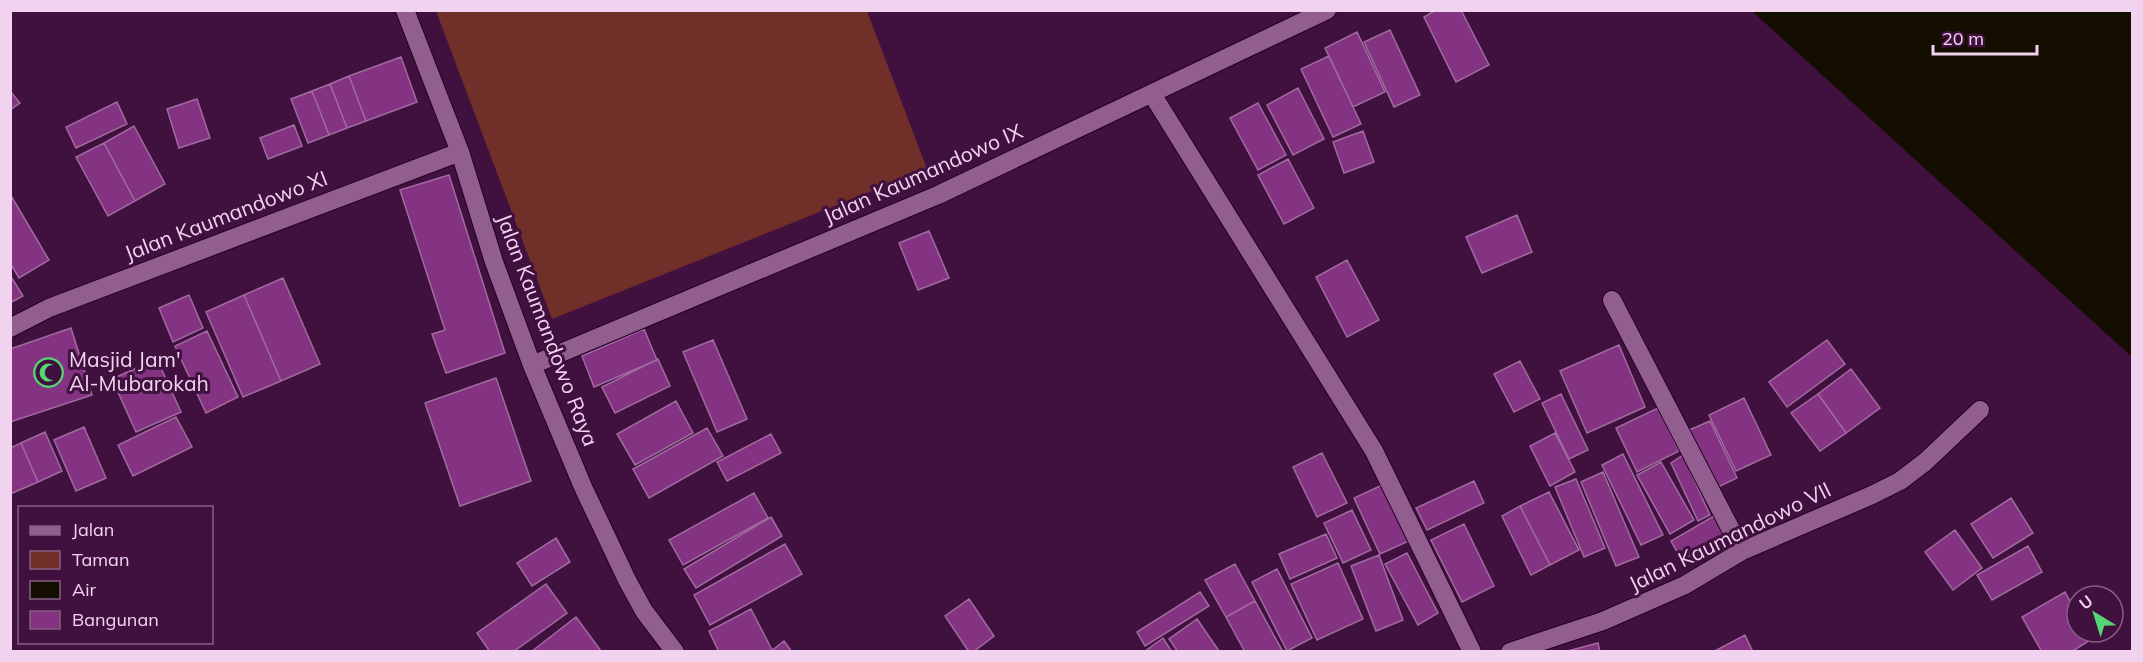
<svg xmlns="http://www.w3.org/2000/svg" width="2143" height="662" font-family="Mulish,sans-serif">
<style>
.green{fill:#702f28}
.water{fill:#140e01}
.building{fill:#843383;stroke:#a06b9e;stroke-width:1.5}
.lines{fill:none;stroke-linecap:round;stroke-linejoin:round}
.minor-casing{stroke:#210121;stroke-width:20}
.minor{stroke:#925e90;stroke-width:18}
.labels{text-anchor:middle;stroke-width:6;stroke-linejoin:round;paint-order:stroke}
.street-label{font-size:21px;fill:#f1d3ef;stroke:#40103f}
.poi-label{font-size:21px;fill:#f1d3ef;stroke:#40103f;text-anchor:start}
</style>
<rect width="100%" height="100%" fill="#40103f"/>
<path class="green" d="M436,11H867L927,169L552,319Z"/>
<path class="water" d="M1752,11H2132V357Z"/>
<path class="building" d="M1436,10H1461L1489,65L1456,82L1424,17Z
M1390,30L1420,95L1394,107L1364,42Z
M1357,32L1385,92L1353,107L1325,48Z
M1329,56L1361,124L1333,137L1301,69Z
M401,57L417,102L366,121L349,76Z
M349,76L366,121L347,128L330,84Z
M330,84L347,128L329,135L312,91Z
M1298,88L1324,139L1293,155L1267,105Z
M10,91L20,103L10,110Z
M312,91L329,135L308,143L291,99Z
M197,99L210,138L179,148L167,109Z
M117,102L127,124L76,148L66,127Z
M1258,103L1286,155L1258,170L1230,118Z
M294,125L302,146L268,159L260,138Z
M134,126L165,184L135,201L104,143Z
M1363,131L1374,162L1344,173L1333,142Z
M104,143L135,201L108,216L76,157Z
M1288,159L1314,208L1284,224L1258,175Z
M449,175L505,353L446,373L432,334L445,330L400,190Z
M10,194L49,260L19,278L10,263Z
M1517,215L1532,252L1482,273L1466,237Z
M929,231L949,278L918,290L899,243Z
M1347,260L1379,320L1347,337L1316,277Z
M10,275L23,296L10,303Z
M283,278L320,364L281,381L244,295Z
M189,295L203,328L173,342L159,308Z
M244,295L281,381L243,397L206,312Z
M71,328L92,395L10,422V349Z
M644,329L657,360L594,387L582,356Z
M207,331L238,397L206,413L175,346Z
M713,340L747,419L717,432L683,352Z
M1827,340L1845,364L1787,407L1769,382Z
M1619,345L1645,407L1587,433L1560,371Z
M157,359L181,412L136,432L112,379Z
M658,359L670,386L615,413L602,387Z
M1520,361L1540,399L1514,412L1494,374Z
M1851,369L1880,408L1846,433L1818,394Z
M496,378L531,481L460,506L425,403Z
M1561,394L1588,450L1569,459L1542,403Z
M1818,394L1846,433L1820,451L1791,413Z
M1744,398L1771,455L1736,471L1709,415Z
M676,401L693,433L635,465L617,434Z
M1658,408L1679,451L1637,472L1616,428Z
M176,417L192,447L133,476L118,445Z
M1710,421L1737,478L1714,489L1687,431Z
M84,427L106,478L76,491L54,440Z
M707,428L723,456L649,498L633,469Z
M45,432L62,471L38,482L21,443Z
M1555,433L1575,472L1550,486L1530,446Z
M771,434L781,453L727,481L717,462Z
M21,443L38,482L10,494V448Z
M1322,453L1347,503L1317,517L1293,467Z
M1623,454L1663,535L1641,545L1602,465Z
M1683,455L1710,515L1698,521L1671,463Z
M1661,462L1694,520L1670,534L1637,475Z
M1603,472L1639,557L1616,566L1581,482Z
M1576,479L1605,548L1584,557L1555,487Z
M1474,481L1484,503L1427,530L1416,508Z
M1382,485L1409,541L1380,554L1354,498Z
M1549,492L1579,550L1550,565L1520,506Z
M754,493L768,518L683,565L669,540Z
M2011,498L2033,533L1993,558L1971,524Z
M1520,506L1550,565L1531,575L1502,516Z
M1352,510L1371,550L1343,563L1324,523Z
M1714,516L1729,540L1685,566L1671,541Z
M771,517L782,536L696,588L684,569Z
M1464,524L1494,586L1462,602L1431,540Z
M1955,530L1982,568L1953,590L1925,552Z
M1326,534L1337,558L1290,579L1279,554Z
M556,538L570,562L532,586L517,563Z
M785,544L802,574L710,625L694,595Z
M2028,546L2042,572L1992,600L1977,575Z
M1407,553L1438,613L1418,625L1385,564Z
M1379,555L1403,620L1376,631L1351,566Z
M1338,563L1363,619L1317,640L1291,584Z
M1235,564L1255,601L1226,617L1205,580Z
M1277,569L1312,638L1287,651L1252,582Z
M546,584L567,613L513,652H490L477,633Z
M1200,592L1209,606L1145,646L1137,632Z
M2065,592L2077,614V632H2088L2092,639L2071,652H2042L2022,617Z
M969,599L994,636L973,652H969L945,616Z
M1255,601L1283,652H1245L1226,617Z
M751,609L772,650L769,652H719L709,631Z
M576,617L601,651L531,652Z
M1197,619L1219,651L1218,652H1178L1169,639Z
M1745,635L1753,652H1713Z
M1163,638L1172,652H1144Z
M784,641L792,652H770Z
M1598,643L1600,652H1564Z"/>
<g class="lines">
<defs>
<path id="minor" d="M405,10L460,152L494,262L532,365L583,487L627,580L644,611L675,652
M1152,94L1374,451L1472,652
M1612,300L1742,551
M10,328L49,308L460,152
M532,365L938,195L1327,10
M1510,652L1603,621L1685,585L1742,551L1872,495L1900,481L1925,462L1980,410"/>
</defs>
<use href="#minor" class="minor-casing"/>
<use href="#minor" class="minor"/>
</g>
<defs>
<symbol id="mosque-ring" viewBox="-11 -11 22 22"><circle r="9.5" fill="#40103f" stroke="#54d672" stroke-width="1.5"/><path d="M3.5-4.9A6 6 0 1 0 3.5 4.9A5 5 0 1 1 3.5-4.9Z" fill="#54d672"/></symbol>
</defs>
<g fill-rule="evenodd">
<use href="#mosque-ring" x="32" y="356" width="33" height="33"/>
</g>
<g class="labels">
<g class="street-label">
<text transform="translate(923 174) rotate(-24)" y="7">Jalan Kaumandowo IX</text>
<text transform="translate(226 216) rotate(-21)" y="7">Jalan Kaumandowo XI</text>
<text transform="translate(547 330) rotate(69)" y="7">Jalan Kaumandowo Raya</text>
<text transform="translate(1730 537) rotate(-26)" y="7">Jalan Kaumandowo VII</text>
</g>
<g class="poi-label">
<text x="69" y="367">Masjid Jam'<tspan x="69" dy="24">Al-Mubarokah</tspan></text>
</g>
</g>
<rect width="2143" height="662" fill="none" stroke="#f1d3ef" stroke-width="24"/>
<rect x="18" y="506" width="195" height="138" fill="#40103f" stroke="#875e85" stroke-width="1.5"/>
<rect x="30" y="526" width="30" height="9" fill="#925e90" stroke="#875e85" stroke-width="1.5"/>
<text x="72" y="536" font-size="18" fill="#f1d3ef">Jalan</text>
<rect x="30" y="551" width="30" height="18" fill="#702f28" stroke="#875e85" stroke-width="1.5"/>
<text x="72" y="566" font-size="18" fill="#f1d3ef">Taman</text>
<rect x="30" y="581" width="30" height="18" fill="#140e01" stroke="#875e85" stroke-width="1.5"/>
<text x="72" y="596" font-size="18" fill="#f1d3ef">Air</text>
<rect x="30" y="611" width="30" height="18" fill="#843383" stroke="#875e85" stroke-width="1.5"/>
<text x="72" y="626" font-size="18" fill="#f1d3ef">Bangunan</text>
<g transform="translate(2095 614) rotate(322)"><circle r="28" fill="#40103f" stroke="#875e85" stroke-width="1.5"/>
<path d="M0-4.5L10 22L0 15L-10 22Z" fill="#54d672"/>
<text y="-9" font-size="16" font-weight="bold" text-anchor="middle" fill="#f1d3ef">U</text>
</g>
<path d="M1933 45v9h104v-9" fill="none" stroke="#f1d3ef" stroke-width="3"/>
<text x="1942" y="45" font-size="18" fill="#f1d3ef" stroke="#40103f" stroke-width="4.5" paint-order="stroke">20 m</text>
</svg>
